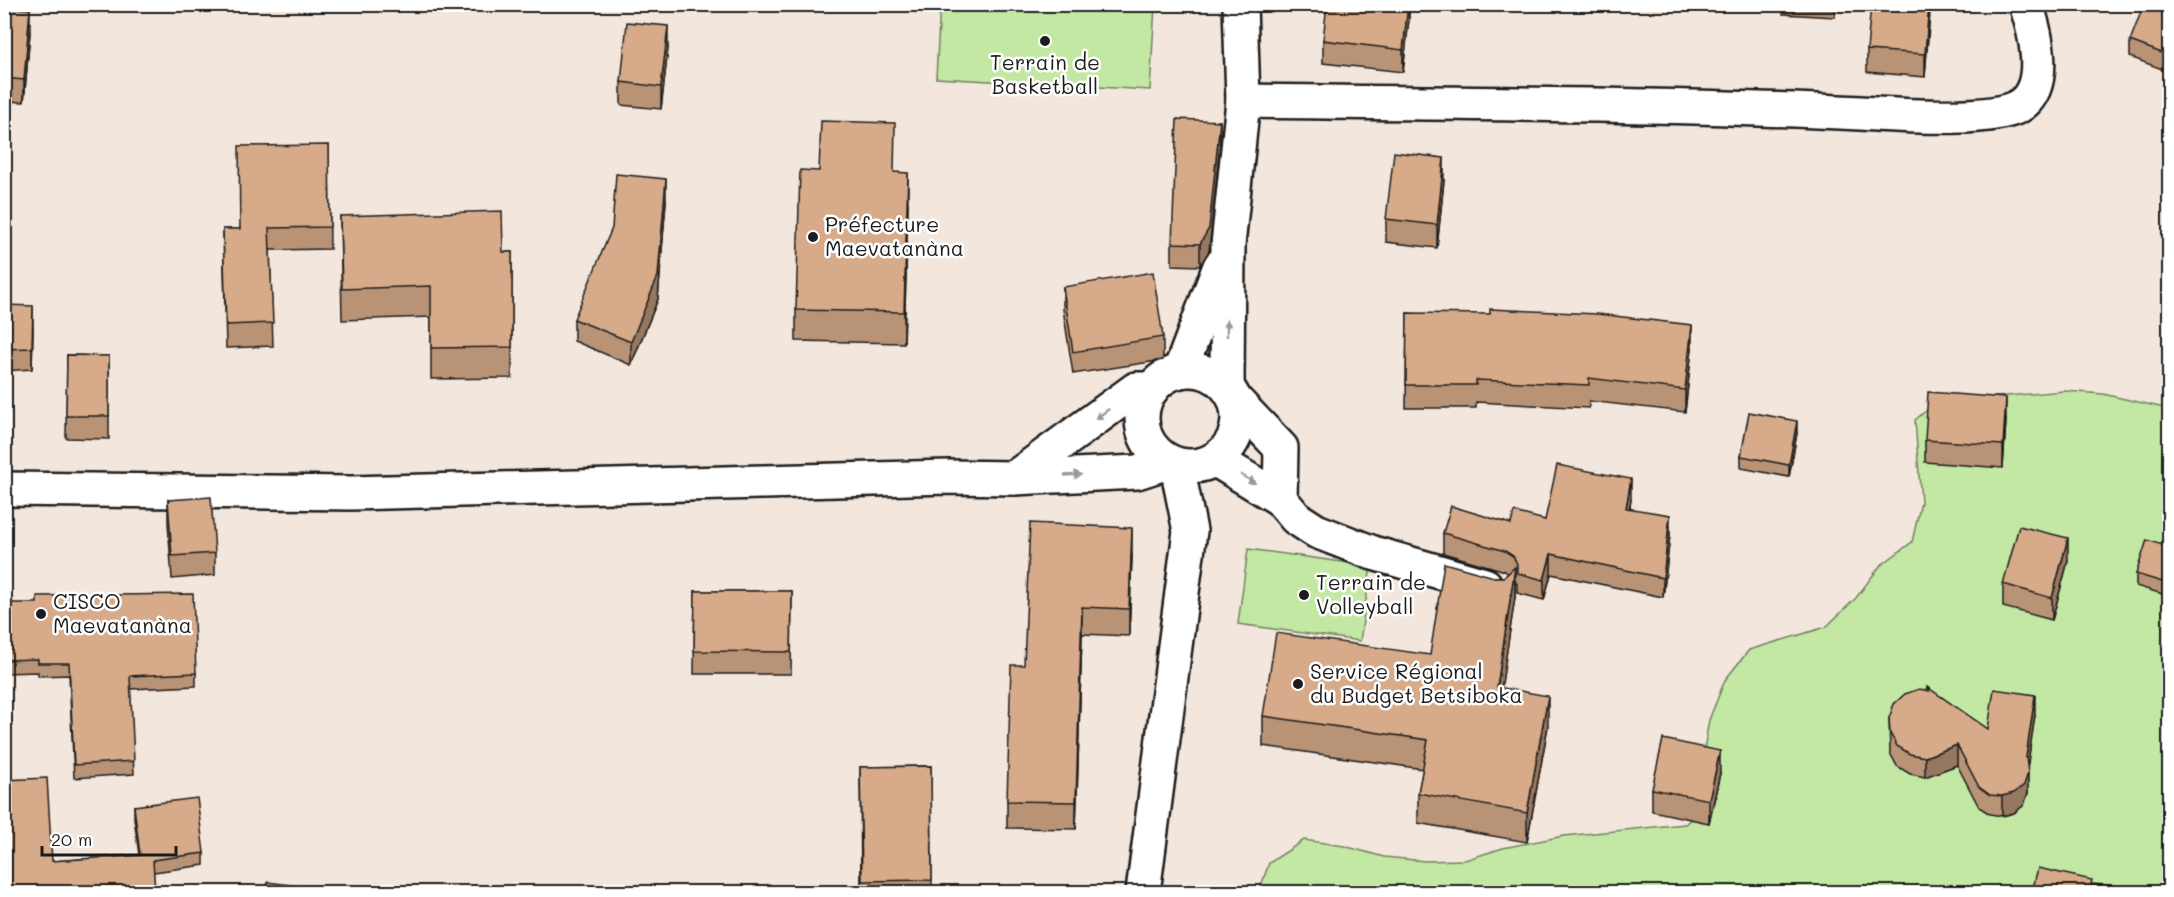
<svg xmlns="http://www.w3.org/2000/svg" width="2174" height="897" font-family="Mali,sans-serif">
  <rect width="100%" height="100%" fill="#f3e6dc"/>
  <filter id="ink" filterUnits="userSpaceOnUse"><feTurbulence type="fractalNoise" baseFrequency=".0167" numOctaves="2"/><feDisplacementMap in="SourceGraphic" scale="12" xChannelSelector="R" yChannelSelector="G"/><feConvolveMatrix kernelMatrix="1 2 1 2 8 2 1 2 1" color-interpolation-filters="sRGB"/></filter>
  <g filter="url(#ink)">
    <g fill="#c2e8a3" stroke="#6f8260" stroke-width="1.5">
      <polygon points="940,5 1155,5 1150,90 936,78"/>
      <polygon points="2064,391 2103,394 2169,409 2169,892 1259,892 1269,863 1304,840 1344,846 1384,857 1425,861 1465,860 1503,848 1564,836 1685,824 1716,797 1702,761 1709,720 1725,680 1749,650 1826,627 1856,598 1880,566 1912,542 1921,502 1915,420 1946,394 1984,398"/>
      <polygon points="1248,549 1371,566 1360,641 1238,624"/>
    </g>
    <g fill="none" stroke-linecap="round" stroke-linejoin="round">
      <defs>
        <g id="street">
          <path d="M1243 101C1449 104 1655 103 1861 113 1894 115 1998 123 2022 104 2049 83 2035 31 2026 4"/>
          <circle cx="1190" cy="418" r="48"/>
          <polyline points="1180,371 1220,266"/>
          <polyline points="1227,386 1228,245 1243,101 1240,4"/>
          <polyline points="1236,401 1281,448 1280,499"/>
          <polyline points="1216,460 1280,499 1296,518 1316,531 1373,553 1485,585"/>
          <polyline points="1014,478 1136,389 1152,389"/>
          <polyline points="4,489 351,493 948,477 1014,478 1137,472 1168,462"/>
          <polyline points="1143,892 1190,531 1177,466"/>
        </g>
      </defs>
      <use href="#street" stroke="#1c1c1c" stroke-width="38"/>
      <use href="#street" stroke="#fff" stroke-width="33"/>
    </g>
    <g fill="#b99376" stroke="#1c1c1c" stroke-width="1.5">
      <polygon points="1409,4 1409,19 1403,72 1323,63 1323,40"/>
      <polygon points="1783,4 1836,4 1835,17 1783,14"/>
      <polygon points="1930,4 1925,77 1867,72 1867,50"/>
      <polygon points="2169,4 2167,71 2130,57 2130,41"/>
      <polygon points="4,7 30,32 24,102 4,101"/>
      <polygon points="668,48 661,109 621,105 621,82"/>
      <polygon points="1220,144 1209,251 1200,266 1172,265 1172,243"/>
      <polygon points="329,145 330,249 270,250 273,346 226,348 223,229 239,229"/>
      <polygon points="1444,180 1437,248 1386,242 1386,219"/>
      <polygon points="666,201 658,299 631,365 574,341 574,319"/>
      <polygon points="908,204 904,343 796,341 796,310"/>
      <polygon points="340,216 503,252 512,252 512,378 431,379 431,317 342,320"/>
      <polygon points="1063,287 1163,337 1163,360 1073,374 1063,309"/>
      <polygon points="4,305 33,328 32,369 4,371"/>
      <polygon points="1407,313 1692,348 1685,412 1589,401 1589,408 1476,402 1476,408 1406,408"/>
      <polygon points="67,355 109,356 109,439 66,438"/>
      <polygon points="2006,420 2003,468 1925,462 1925,440"/>
      <polygon points="1797,433 1789,477 1741,468 1741,456"/>
      <polygon points="1631,499 1630,508 1670,535 1663,597 1551,574 1544,600 1517,593 1517,584 1515,581 1515,597 1501,688 1548,726 1527,842 1418,823 1418,793 1423,769 1263,746 1263,716 1430,655 1494,577 1504,577 1508,574 1505,571 1443,553 1443,533 1511,524 1545,520"/>
      <polygon points="168,500 215,553 215,575 172,579 168,523"/>
      <polygon points="2169,547 2169,596 2136,586 2136,574"/>
      <polygon points="1132,555 1129,636 1082,634 1076,829 1007,828 1007,801 1024,665"/>
      <polygon points="2068,561 2052,620 2003,607 2003,584"/>
      <polygon points="695,591 792,591 791,674 694,674"/>
      <polygon points="4,603 196,673 196,686 130,689 134,774 74,778 69,675 38,676 38,672 4,673"/>
      <polygon points="1927,687 1988,729 2035,715 2027,767 2028,793 2024,805 2014,813 2002,816 1990,814 1979,807 1957,765 1925,777 1910,774 1897,766 1890,753 1889,718 1927,690"/>
      <polygon points="931,766 932,892 861,892 860,767"/>
      <polygon points="1720,773 1709,823 1652,811 1652,789"/>
      <polygon points="134,806 204,853 204,865 154,872 52,861 139,855 134,818"/>
    </g>
    <g fill="#967860" stroke="#1c1c1c" stroke-width="1.5">
      <polygon points="1408,4 1409,4 1409,19 1403,72 1403,50"/>
      <polygon points="1929,4 1930,4 1930,13 1925,77 1925,54"/>
      <polygon points="30,9 30,32 24,102 24,80"/>
      <polygon points="668,26 668,48 661,109 661,87"/>
      <polygon points="2169,48 2169,64 2167,71 2167,55"/>
      <polygon points="1220,121 1220,144 1209,251 1200,266 1200,244"/>
      <polygon points="1444,158 1444,180 1437,248 1437,225"/>
      <polygon points="908,173 908,204 904,343 904,312"/>
      <polygon points="666,179 666,201 658,299 631,365 631,342"/>
      <polygon points="33,306 33,328 32,369 32,348"/>
      <polygon points="1692,325 1692,348 1685,412 1685,390"/>
      <polygon points="2006,398 2006,420 2003,468 2003,445"/>
      <polygon points="1797,421 1797,433 1789,477 1789,465"/>
      <polygon points="1631,479 1631,499 1626,528 1626,508"/>
      <polygon points="1670,515 1670,535 1663,597 1663,578"/>
      <polygon points="1132,528 1132,555 1129,636 1129,609"/>
      <polygon points="2068,538 2068,561 2052,620 2052,598"/>
      <polygon points="1551,554 1551,574 1544,600 1544,580"/>
      <polygon points="1515,567 1515,597 1497,717 1497,687"/>
      <polygon points="1082,607 1082,634 1076,829 1076,802"/>
      <polygon points="2035,695 2035,715 2026,777 2026,757"/>
      <polygon points="1548,696 1548,726 1527,842 1527,813"/>
      <polygon points="1957,745 1957,765 1925,777 1925,757"/>
      <polygon points="1720,751 1720,773 1709,823 1709,800"/>
      <polygon points="2028,773 2028,793 2024,805 2014,813 2002,816 2002,796"/>
    </g>
    <g fill="#d7ab89" stroke="#1c1c1c" stroke-width="1.5">
      <polygon points="1327,4 1408,4 1403,50 1323,40"/>
      <polygon points="1871,4 1929,4 1925,54 1867,50"/>
      <polygon points="2144,4 2169,4 2169,48 2167,55 2130,41"/>
      <polygon points="4,7 30,9 24,80 4,78"/>
      <polygon points="627,22 668,26 661,87 621,82"/>
      <polygon points="1177,119 1220,121 1209,228 1200,244 1172,243"/>
      <polygon points="821,121 895,123 894,172 908,173 904,312 796,310 800,170 819,171"/>
      <polygon points="329,145 330,227 269,228 273,323 226,325 223,229 240,229 239,146"/>
      <polygon points="1394,152 1444,158 1437,225 1386,219"/>
      <polygon points="616,174 666,179 658,276 631,342 574,319 612,228"/>
      <polygon points="502,211 503,252 512,252 512,347 431,348 431,286 342,289 340,216"/>
      <polygon points="1153,272 1163,337 1073,352 1063,287"/>
      <polygon points="4,305 33,306 32,348 4,349"/>
      <polygon points="1490,309 1597,314 1692,325 1685,390 1589,378 1589,385 1476,380 1476,385 1406,385 1407,313 1490,314"/>
      <polygon points="67,355 109,356 109,416 66,416"/>
      <polygon points="1928,392 2006,398 2003,445 1925,440"/>
      <polygon points="1749,412 1797,421 1789,465 1741,456"/>
      <polygon points="1557,465 1631,479 1626,508 1670,515 1663,578 1551,554 1544,580 1517,573 1517,564 1513,556 1505,551 1443,533 1451,506 1511,524 1514,512 1545,520"/>
      <polygon points="211,497 215,553 172,556 168,500"/>
      <polygon points="1030,523 1132,528 1129,609 1082,607 1076,802 1007,801 1011,665 1024,665"/>
      <polygon points="2019,526 2068,538 2052,598 2003,584"/>
      <polygon points="2147,540 2169,547 2169,584 2136,574"/>
      <polygon points="1444,563 1494,577 1504,577 1515,567 1497,687 1548,696 1527,813 1418,793 1428,740 1263,716 1276,633 1430,655"/>
      <polygon points="695,591 792,591 791,652 694,651"/>
      <polygon points="193,594 196,673 130,676 134,761 74,765 69,663 38,663 38,659 4,660 4,603 37,603 37,596"/>
      <polygon points="1927,687 1988,729 1994,689 2035,695 2026,757 2028,773 2024,785 2014,793 2002,796 1990,795 1979,787 1957,745 1925,757 1910,754 1897,746 1890,733 1889,718 1894,704 1905,694 1919,689 1929,691"/>
      <polygon points="1663,739 1720,751 1709,800 1652,789"/>
      <polygon points="931,766 932,880 862,881 860,767"/>
      <polygon points="47,778 52,861 140,855 134,806 197,798 204,853 153,860 155,892 4,892 4,780"/>
      <polygon points="2038,868 2092,880 2091,884 2141,889 2140,892 2032,892"/>
      <polygon points="268,882 342,892 266,892"/>
    </g>
    <defs><path id="oneway-solid" d="M-6-.8H1V-3.2L6.5 0L1 3.2V.8H-6Z" transform="scale(1.5)"/></defs>
    <g fill="#999">
      <use href="#oneway-solid" transform="translate(1227 328) rotate(-90)"/>
      <use href="#oneway-solid" transform="translate(1102 414) rotate(144)"/>
      <use href="#oneway-solid" transform="translate(1073 475) rotate(-3)"/>
      <use href="#oneway-solid" transform="translate(1248 479) rotate(31)"/>
    </g>
  </g>
  <g fill="#1c1c1c" stroke="#fff" stroke-width="2">
    <circle cx="1045" cy="41" r="6"/>
    <circle cx="813" cy="237" r="6"/>
    <circle cx="1304" cy="595" r="6"/>
    <circle cx="41" cy="614" r="6"/>
    <circle cx="1298" cy="684" r="6"/>
  </g>
  <g text-anchor="middle" stroke-width="5" stroke-linejoin="round" paint-order="stroke">
    <g font-size="21" fill="#1c1c1c" stroke="#fff" text-anchor="start">
      <text x="1045" y="70" text-anchor="middle">Terrain de<tspan x="1045" dy="24">Basketball</tspan></text>
      <text x="825" y="232">Préfecture<tspan x="825" dy="24">Maevatanàna</tspan></text>
      <text x="1316" y="590">Terrain de<tspan x="1316" dy="24">Volleyball</tspan></text>
      <text x="53" y="609">CISCO<tspan x="53" dy="24">Maevatanàna</tspan></text>
      <text x="1310" y="679">Service Régional<tspan x="1310" dy="24">du Budget Betsiboka</tspan></text>
    </g>
  </g>
  <rect width="2174" height="897" fill="none" stroke="#fff" stroke-width="24"/>
  <rect x="12" y="12" width="2150" height="873" fill="none" stroke="#1c1c1c" stroke-width="2" filter="url(#ink)"/>
  <path d="M42 846v9h134v-9" fill="none" stroke="#1c1c1c" stroke-width="3"/>
  <text x="51" y="846" font-size="18" fill="#1c1c1c" stroke="#ffffff" stroke-width="4.5" paint-order="stroke">20 m</text>
</svg>
